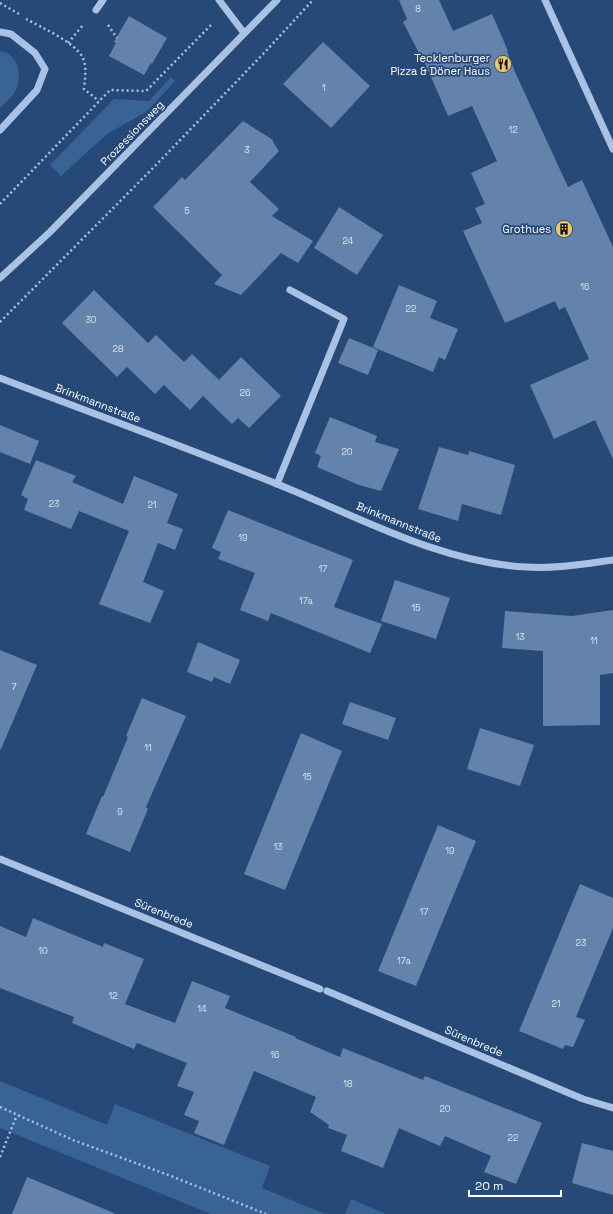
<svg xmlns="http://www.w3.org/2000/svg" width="613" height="1214" font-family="'Space Grotesk',sans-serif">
  <rect width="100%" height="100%" fill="#264978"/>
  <g fill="#3a6395">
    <path d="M0 51C19 54 23 77 15 92 12 97 5 103 0 108Z"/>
    <polygon points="171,77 175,81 146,112 107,134 61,176 50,165 114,99 149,101"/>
    <polygon points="0,1081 107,1125 115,1104 270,1166 262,1188 325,1214 211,1214 0,1128"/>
    <polygon points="351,1199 386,1214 345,1214"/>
  </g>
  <g fill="#6383ac">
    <polygon points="399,0 439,0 453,31 492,14 508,51 507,51 515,72 568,187 582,180 613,247 613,459 595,420 554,439 530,385 589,359 565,307 559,310 555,301 505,323 463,231 482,223 475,208 485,204 471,173 497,161 472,106 448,116 421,54 420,55 403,22 407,19"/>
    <polygon points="129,16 167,38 152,64 151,63 144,75 109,56 116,43 114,42"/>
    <polygon points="323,42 370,86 331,128 283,84"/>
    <polygon points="243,121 273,140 273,142 279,151 250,182 279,209 272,216 313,241 298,263 281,253 241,295 214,284 222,275 153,207 182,177 185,180"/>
    <polygon points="339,207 383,235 357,275 314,248"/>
    <polygon points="399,285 437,301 430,318 458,329 445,360 439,357 433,372 373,347"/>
    <polygon points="94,290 148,343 156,335 184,362 192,354 219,380 241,357 281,396 249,428 238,418 232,424 203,396 190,410 164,385 155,394 127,367 117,377 62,323"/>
    <polygon points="349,338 378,350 368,375 338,363"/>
    <polygon points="330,417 377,436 375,442 399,449 381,491 359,485 317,467 321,456 315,453"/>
    <polygon points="0,425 39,441 30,464 0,452"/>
    <polygon points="439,447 468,455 469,451 515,465 501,515 462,504 458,521 418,509"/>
    <polygon points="36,460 76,476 72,482 123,504 134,476 178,494 167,523 183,529 175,550 158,543 143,582 164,591 150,623 99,604 129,531 79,511 71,529 24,510 28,499 21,495"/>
    <polygon points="228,510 353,560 334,607 382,624 370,653 271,613 268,621 240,610 255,573 218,559 221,552 212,548"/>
    <polygon points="395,580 450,598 436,639 381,621"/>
    <polygon points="613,610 613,673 600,675 600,725 543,726 543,651 502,648 505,611 572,616"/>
    <polygon points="198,642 240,660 230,684 214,677 212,682 187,672"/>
    <polygon points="0,650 37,665 1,749 0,749"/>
    <polygon points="142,698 186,716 146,807 148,809 130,852 86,834 102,796 103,797 128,737 126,736"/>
    <polygon points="350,702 396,718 388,740 342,724"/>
    <polygon points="480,728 534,745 520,786 467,769"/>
    <polygon points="301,733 342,751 285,890 244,874"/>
    <polygon points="438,825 476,841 416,986 378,971"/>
    <polygon points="580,884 613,898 613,928 576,1017 585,1020 573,1047 565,1045 563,1049 519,1031"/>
    <polygon points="33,918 103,947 104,943 144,959 125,1004 175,1023 192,981 230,996 225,1008 296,1037 295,1038 340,1057 343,1048 423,1080 425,1076 542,1123 516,1184 484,1172 491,1156 445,1136 440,1146 399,1128 383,1168 341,1151 347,1135 328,1128 329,1125 310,1112 316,1097 254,1071 224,1145 194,1133 199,1121 184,1115 194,1092 177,1086 187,1063 137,1043 134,1049 72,1023 74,1017 0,988 0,926 26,937"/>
    <polygon points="582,1143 613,1151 613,1195 572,1183"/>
    <polygon points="27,1177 114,1213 114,1214 12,1214"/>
  </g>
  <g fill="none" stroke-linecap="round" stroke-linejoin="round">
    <g stroke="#a9c2e3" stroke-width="2.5" stroke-dasharray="2 3" stroke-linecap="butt">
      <polyline points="0,3 19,14"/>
      <path d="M26 19C41 27 76 43 83 58 87 68 85 78 84 89L99 101"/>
      <polyline points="108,25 117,38"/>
      <polyline points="68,43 83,25"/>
      <polyline points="0,204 110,90 146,91 213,23"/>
      <polyline points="0,322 156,165 265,52 313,0"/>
      <polyline points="0,1107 73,1140 171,1176 266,1214"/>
      <polyline points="0,1157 17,1115"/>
    </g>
    <g stroke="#a9c2e3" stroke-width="7">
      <polyline points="219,0 244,33"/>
      <polyline points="545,0 613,149"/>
      <polyline points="96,10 103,0"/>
      <polyline points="0,32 11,34 35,53 45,69 37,90 0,130"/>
      <polyline points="0,278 50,232 277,0"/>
      <path d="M0 378C92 413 185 447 277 484 355 515 440 563 526 567 555 569 584 564 613 560"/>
      <polyline points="277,484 344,319 290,290"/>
      <polyline points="0,859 320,989"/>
      <polyline points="327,991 583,1099 613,1108"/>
    </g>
  </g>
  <defs>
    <symbol id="restaurant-disc" viewBox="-11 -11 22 22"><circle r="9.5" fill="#ebc86e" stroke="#264978"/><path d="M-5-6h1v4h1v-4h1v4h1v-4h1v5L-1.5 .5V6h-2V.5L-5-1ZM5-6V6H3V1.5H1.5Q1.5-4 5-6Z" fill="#111"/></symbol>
    <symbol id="building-disc" viewBox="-11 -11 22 22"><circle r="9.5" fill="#ebc86e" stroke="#264978"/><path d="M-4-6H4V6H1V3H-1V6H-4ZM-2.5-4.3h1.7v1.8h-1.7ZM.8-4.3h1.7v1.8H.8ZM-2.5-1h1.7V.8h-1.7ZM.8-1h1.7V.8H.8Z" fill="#111"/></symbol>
  </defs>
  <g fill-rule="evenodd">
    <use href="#restaurant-disc" x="493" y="54" width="20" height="20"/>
    <use href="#building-disc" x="554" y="219" width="20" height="20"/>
  </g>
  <g text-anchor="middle" stroke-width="3.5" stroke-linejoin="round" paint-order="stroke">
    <g font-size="9" fill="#d8e0ea">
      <text x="418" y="12">8</text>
      <text x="324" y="91">1</text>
      <text x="513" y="133">12</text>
      <text x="247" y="153">3</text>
      <text x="187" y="214">5</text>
      <text x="348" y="244">24</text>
      <text x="585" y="290">16</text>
      <text x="411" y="312">22</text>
      <text x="91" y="323">30</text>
      <text x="118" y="352">28</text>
      <text x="245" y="396">26</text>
      <text x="347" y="455">20</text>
      <text x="54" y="507">23</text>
      <text x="152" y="508">21</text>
      <text x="243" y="541">19</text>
      <text x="323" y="572">17</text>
      <text x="306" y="604">17a</text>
      <text x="416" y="611">15</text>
      <text x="520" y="640">13</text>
      <text x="594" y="644">11</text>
      <text x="14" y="690">7</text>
      <text x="148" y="751">11</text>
      <text x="307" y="780">15</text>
      <text x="120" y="815">9</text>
      <text x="278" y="850">13</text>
      <text x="450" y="854">19</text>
      <text x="424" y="915">17</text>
      <text x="581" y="946">23</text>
      <text x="43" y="954">10</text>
      <text x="404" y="964">17a</text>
      <text x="113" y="999">12</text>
      <text x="556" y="1007">21</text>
      <text x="202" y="1012">14</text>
      <text x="275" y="1058">16</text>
      <text x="348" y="1087">18</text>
      <text x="445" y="1112">20</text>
      <text x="513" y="1141">22</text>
    </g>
    <g font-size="11" fill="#fff" stroke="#264978" text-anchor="end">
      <text x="490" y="62">Tecklenburger<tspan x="490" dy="13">Pizza &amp; Döner Haus</tspan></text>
      <text x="551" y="233">Grothues</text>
    </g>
    <g font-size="11" fill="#fff" stroke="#264978">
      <text transform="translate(132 133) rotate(-46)" y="4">Prozessionsweg</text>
      <text transform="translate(98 403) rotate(21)" y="4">Brinkmannstraße</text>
      <text transform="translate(399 522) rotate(22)" y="4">Brinkmannstraße</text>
      <text transform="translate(164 913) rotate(22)" y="4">Sürenbrede</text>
      <text transform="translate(474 1041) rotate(23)" y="4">Sürenbrede</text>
    </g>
  </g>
  <path d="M469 1190v6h92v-6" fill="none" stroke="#ffffff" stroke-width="2"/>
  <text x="475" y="1190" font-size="12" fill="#ffffff" stroke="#264978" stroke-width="3" paint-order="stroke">20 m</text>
</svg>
